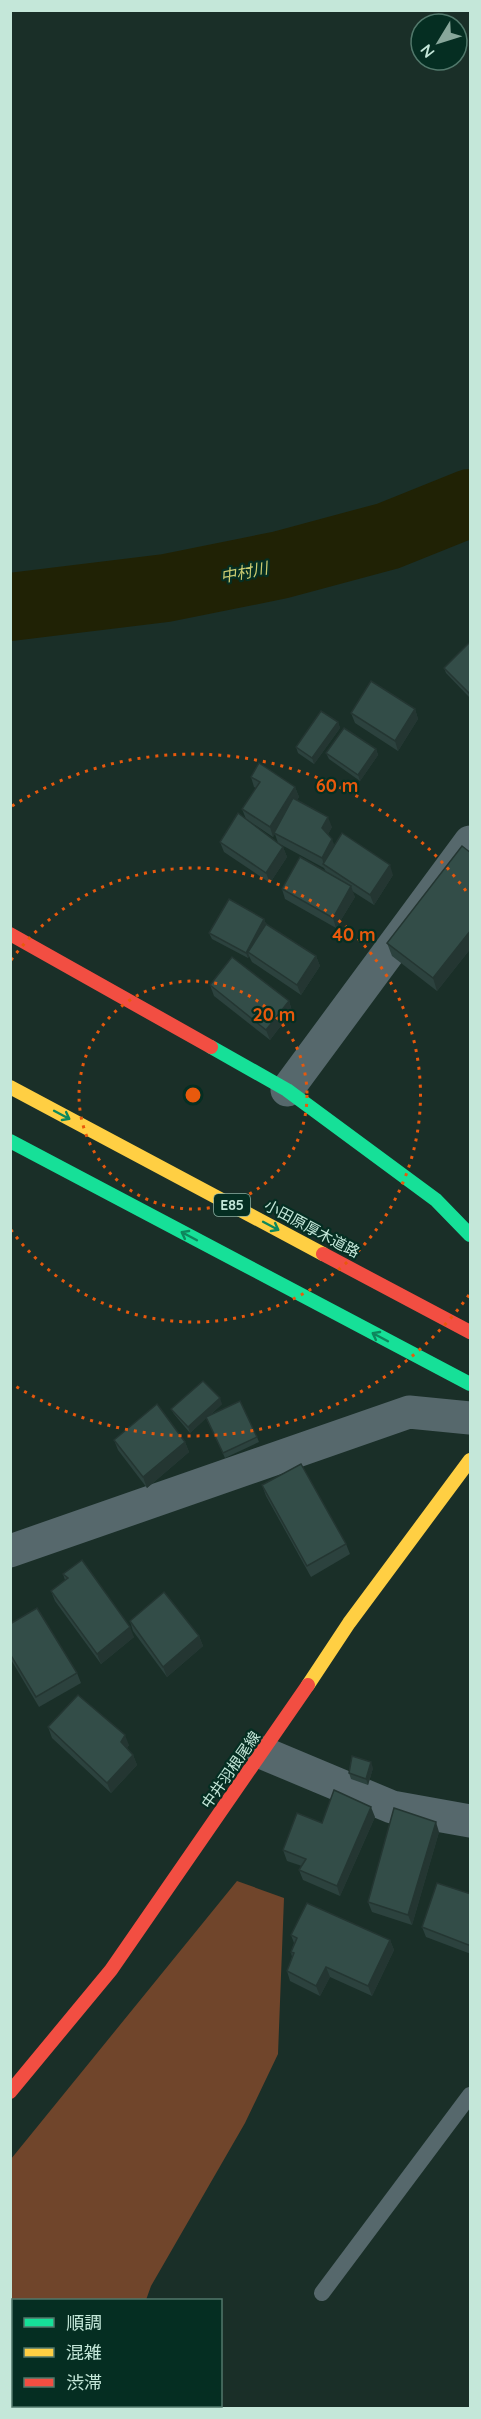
<svg xmlns="http://www.w3.org/2000/svg" width="481" height="2419" font-family="Quicksand,'Noto Sans JP',sans-serif">
  <rect width="100%" height="100%" fill="#1a2f28"/>
  <polygon fill="#70452b" points="237,1881 284,1898 278,2054 245,2123 151,2286 146,2300 14,2300 14,2406 114,2406 113,2408 11,2408 11,2159"/>
  <g fill="none" stroke-linecap="round" stroke-linejoin="round">
    <polyline stroke="#202205" stroke-width="68" points="10,607 166,588 280,565 388,536 470,503"/>
    <polyline stroke="#56686c" stroke-width="16" points="322,2293 470,2095"/>
    <g stroke="#56686c" stroke-width="33">
      <polyline points="287,1090 470,842"/>
      <polyline points="10,1551 409,1412 470,1418"/>
      <polyline points="263,1753 392,1807 470,1821"/>
    </g>
    <g stroke="#16e098" stroke-width="14">
      <polyline points="211,1047 287,1090 436,1200 470,1235"/>
      <polyline points="10,1141 470,1384"/>
    </g>
    <g stroke="#ffcf43" stroke-width="14">
      <polyline points="10,1087 323,1254"/>
      <polyline points="308,1685 349,1623 470,1460"/>
    </g>
    <g stroke="#f24e42" stroke-width="14">
      <polyline points="10,934 211,1047"/>
      <polyline points="323,1254 470,1332"/>
      <polyline points="10,2092 111,1970 308,1685"/>
    </g>
  </g>
  <g fill="#2c423e">
    <polygon points="471,641 471,699 446,673 444,668"/>
    <polygon points="415,709 418,719 398,751 355,723 351,713"/>
    <polygon points="338,722 340,728 314,764 298,753 296,747"/>
    <polygon points="376,749 378,755 360,781 329,759 326,753"/>
    <polygon points="251,777 295,787 299,797 297,800 332,827 328,834 334,846 393,875 374,905 352,891 355,897 336,928 285,899 282,889 326,872 324,868 278,843 275,834 273,837 246,819 242,809 256,788 254,787"/>
    <polygon points="220,842 283,847 287,857 270,883 224,852"/>
    <polygon points="471,853 471,948 437,991 392,956 387,943"/>
    <polygon points="264,919 266,924 316,956 320,966 301,995 252,962 249,956 248,958 212,939 209,933"/>
    <polygon points="210,985 289,1001 292,1011 270,1040 214,996"/>
    <polygon points="222,1404 209,1416 257,1437 259,1442 225,1458 206,1418 190,1433 174,1414 171,1409"/>
    <polygon points="114,1440 185,1442 189,1452 147,1488 118,1450"/>
    <polygon points="262,1485 346,1544 350,1554 311,1577 266,1496"/>
    <polygon points="63,1574 134,1637 101,1664 55,1601 51,1591 65,1580"/>
    <polygon points="130,1621 199,1636 203,1646 167,1677 133,1631"/>
    <polygon points="10,1624 77,1673 81,1683 39,1707 10,1658"/>
    <polygon points="48,1727 129,1745 127,1748 133,1755 137,1765 111,1793 52,1738"/>
    <polygon points="373,1768 368,1785 351,1779 349,1773"/>
    <polygon points="375,1817 340,1896 303,1880 299,1870 302,1866 287,1861 283,1850 322,1823"/>
    <polygon points="439,1832 412,1925 372,1912 368,1902"/>
    <polygon points="471,1894 471,1954 426,1937 422,1927"/>
    <polygon points="291,1935 390,1940 394,1950 372,1996 330,1977 320,1996 290,1981 287,1971 292,1957 291,1952 294,1943"/>
  </g>
  <g fill="#243632">
    <polygon points="415,709 418,719 398,751 395,741"/>
    <polygon points="338,722 340,728 314,764 312,758"/>
    <polygon points="376,749 378,755 360,781 358,775"/>
    <polygon points="295,787 299,797 273,837 270,827"/>
    <polygon points="328,817 332,827 326,838 322,828"/>
    <polygon points="332,839 336,849 324,865 322,858"/>
    <polygon points="283,847 287,857 270,883 266,873"/>
    <polygon points="390,865 393,875 374,905 370,895"/>
    <polygon points="351,886 355,897 336,928 333,918"/>
    <polygon points="264,919 266,924 248,952 249,956 248,958 246,953"/>
    <polygon points="471,930 471,948 437,991 433,978"/>
    <polygon points="316,956 320,966 301,995 297,985"/>
    <polygon points="289,1001 292,1011 270,1040 266,1030"/>
    <polygon points="220,1398 222,1404 190,1433 188,1427"/>
    <polygon points="185,1442 189,1452 147,1488 143,1477"/>
    <polygon points="130,1627 134,1637 101,1664 97,1654"/>
    <polygon points="199,1636 203,1646 167,1677 163,1667"/>
    <polygon points="125,1735 129,1745 124,1752 121,1742"/>
    <polygon points="133,1755 137,1765 111,1793 107,1783"/>
    <polygon points="371,1762 373,1768 368,1785 366,1779"/>
    <polygon points="371,1807 375,1817 340,1896 337,1886"/>
    <polygon points="436,1822 439,1832 412,1925 408,1915"/>
    <polygon points="390,1940 394,1950 372,1996 368,1986"/>
    <polygon points="326,1967 330,1977 320,1996 316,1986"/>
  </g>
  <g fill="#334d48" stroke="#243632" stroke-width="1.5">
    <polygon points="471,641 471,695 444,668"/>
    <polygon points="371,681 415,709 395,741 351,713"/>
    <polygon points="321,711 338,722 312,758 296,747"/>
    <polygon points="344,728 376,749 358,775 326,753"/>
    <polygon points="259,763 295,787 270,827 242,809 260,782 251,777"/>
    <polygon points="293,798 328,817 322,828 332,839 322,858 274,833"/>
    <polygon points="238,813 283,847 266,873 220,842"/>
    <polygon points="342,833 390,865 370,895 323,864"/>
    <polygon points="462,846 471,853 471,930 433,978 387,943"/>
    <polygon points="300,857 351,886 333,918 282,889"/>
    <polygon points="229,899 264,919 246,953 209,933"/>
    <polygon points="266,924 316,956 297,985 248,952"/>
    <polygon points="232,957 289,1001 266,1030 210,985"/>
    <polygon points="203,1381 220,1398 188,1427 171,1409"/>
    <polygon points="240,1401 257,1437 223,1453 206,1417"/>
    <polygon points="157,1404 185,1442 143,1477 114,1440"/>
    <polygon points="301,1464 346,1544 307,1566 262,1485"/>
    <polygon points="82,1560 130,1627 97,1654 51,1591 68,1578 63,1574"/>
    <polygon points="164,1592 199,1636 163,1667 130,1621"/>
    <polygon points="37,1608 77,1673 36,1697 10,1654 10,1624"/>
    <polygon points="78,1695 125,1735 121,1742 133,1755 107,1783 48,1727"/>
    <polygon points="352,1756 371,1762 366,1779 349,1773"/>
    <polygon points="334,1790 371,1807 337,1886 299,1870 306,1859 283,1850 297,1813 322,1823"/>
    <polygon points="394,1808 436,1822 408,1915 368,1902"/>
    <polygon points="437,1883 471,1894 471,1946 422,1927"/>
    <polygon points="307,1903 390,1940 368,1986 326,1967 316,1986 287,1971 294,1953 291,1952 297,1938 291,1935"/>
  </g>
  <defs><path id="oneway-shaft" d="M-6 0H5M1.5-3L5.5 0L1.5 3" fill="none" stroke-width="1.6" stroke-linecap="round" stroke-linejoin="round" transform="scale(1.5)"/></defs>
  <g stroke="#0e875d">
    <use href="#oneway-shaft" transform="translate(62 1115) rotate(28)"/>
    <use href="#oneway-shaft" transform="translate(271 1226) rotate(28)"/>
    <use href="#oneway-shaft" transform="translate(189 1236) rotate(-152)"/>
    <use href="#oneway-shaft" transform="translate(380 1337) rotate(-152)"/>
  </g>
  <g fill="none" stroke="#e8590c" stroke-width="3" stroke-dasharray="3 6">
    <circle cx="193" cy="1095" r="114"/>
    <path d="M11 960A227 227 0 1 1 11 1230"/>
    <path d="M469 1295A341 341 0 0 1 12 1384M12 806A341 341 0 0 1 469 895"/>
  </g>
  <g text-anchor="middle" stroke-width="4.5" stroke-linejoin="round" paint-order="stroke">
    <rect fill="#052e22" stroke="#8bb0a2" stroke-width="1.5" x="214" y="1194" width="36" height="22" rx="4.5"/>
    <g font-size="14" font-weight="bold" fill="#c4e7d9">
      <text x="232" y="1210">E85</text>
    </g>
    <g font-size="15" fill="#c4e7d9" stroke="#052e22">
      <text transform="translate(312 1229) rotate(28)" y="5">小田原厚木道路</text>
      <text transform="translate(231 1770) rotate(-55)" y="5">中井羽根尾線</text>
    </g>
    <g font-size="16" font-style="italic" fill="#cacb71" stroke="#052e22">
      <text transform="translate(244 572) rotate(-11)" y="6">中村川</text>
    </g>
  </g>
  <circle cx="193" cy="1095" r="9" fill="#e8590c" stroke="#052e22" stroke-width="3"/>
  <g font-size="18" text-anchor="middle" font-weight="bold" fill="#e8590c" stroke="#052e22" stroke-width="4.5" stroke-linejoin="round" paint-order="stroke">
    <text x="337" y="792">60 m</text>
    <text x="354" y="941">40 m</text>
    <text x="274" y="1021">20 m</text>
  </g>
  <rect width="481" height="2419" fill="none" stroke="#c4e7d9" stroke-width="24"/>
  <rect x="12" y="2299" width="210" height="108" fill="#052e22" stroke="#51786b" stroke-width="1.5"/>
  <rect x="24" y="2318" width="30" height="9" fill="#16e098" stroke="#51786b" stroke-width="1.5"/>
  <text x="66" y="2329" font-size="18" fill="#c4e7d9">順調</text>
  <rect x="24" y="2348" width="30" height="9" fill="#ffcf43" stroke="#51786b" stroke-width="1.5"/>
  <text x="66" y="2359" font-size="18" fill="#c4e7d9">混雑</text>
  <rect x="24" y="2378" width="30" height="9" fill="#f24e42" stroke="#51786b" stroke-width="1.5"/>
  <text x="66" y="2389" font-size="18" fill="#c4e7d9">渋滞</text>
  <g transform="translate(439 42) rotate(232)"><circle r="28" fill="#052e22" stroke="#51786b" stroke-width="1.5"/>
  <path d="M0-4.5L10 22L0 15L-10 22Z" fill="#88a79b"/>
  <text y="-9" font-size="16" font-weight="bold" text-anchor="middle" fill="#c4e7d9">N</text>
  </g>
</svg>
